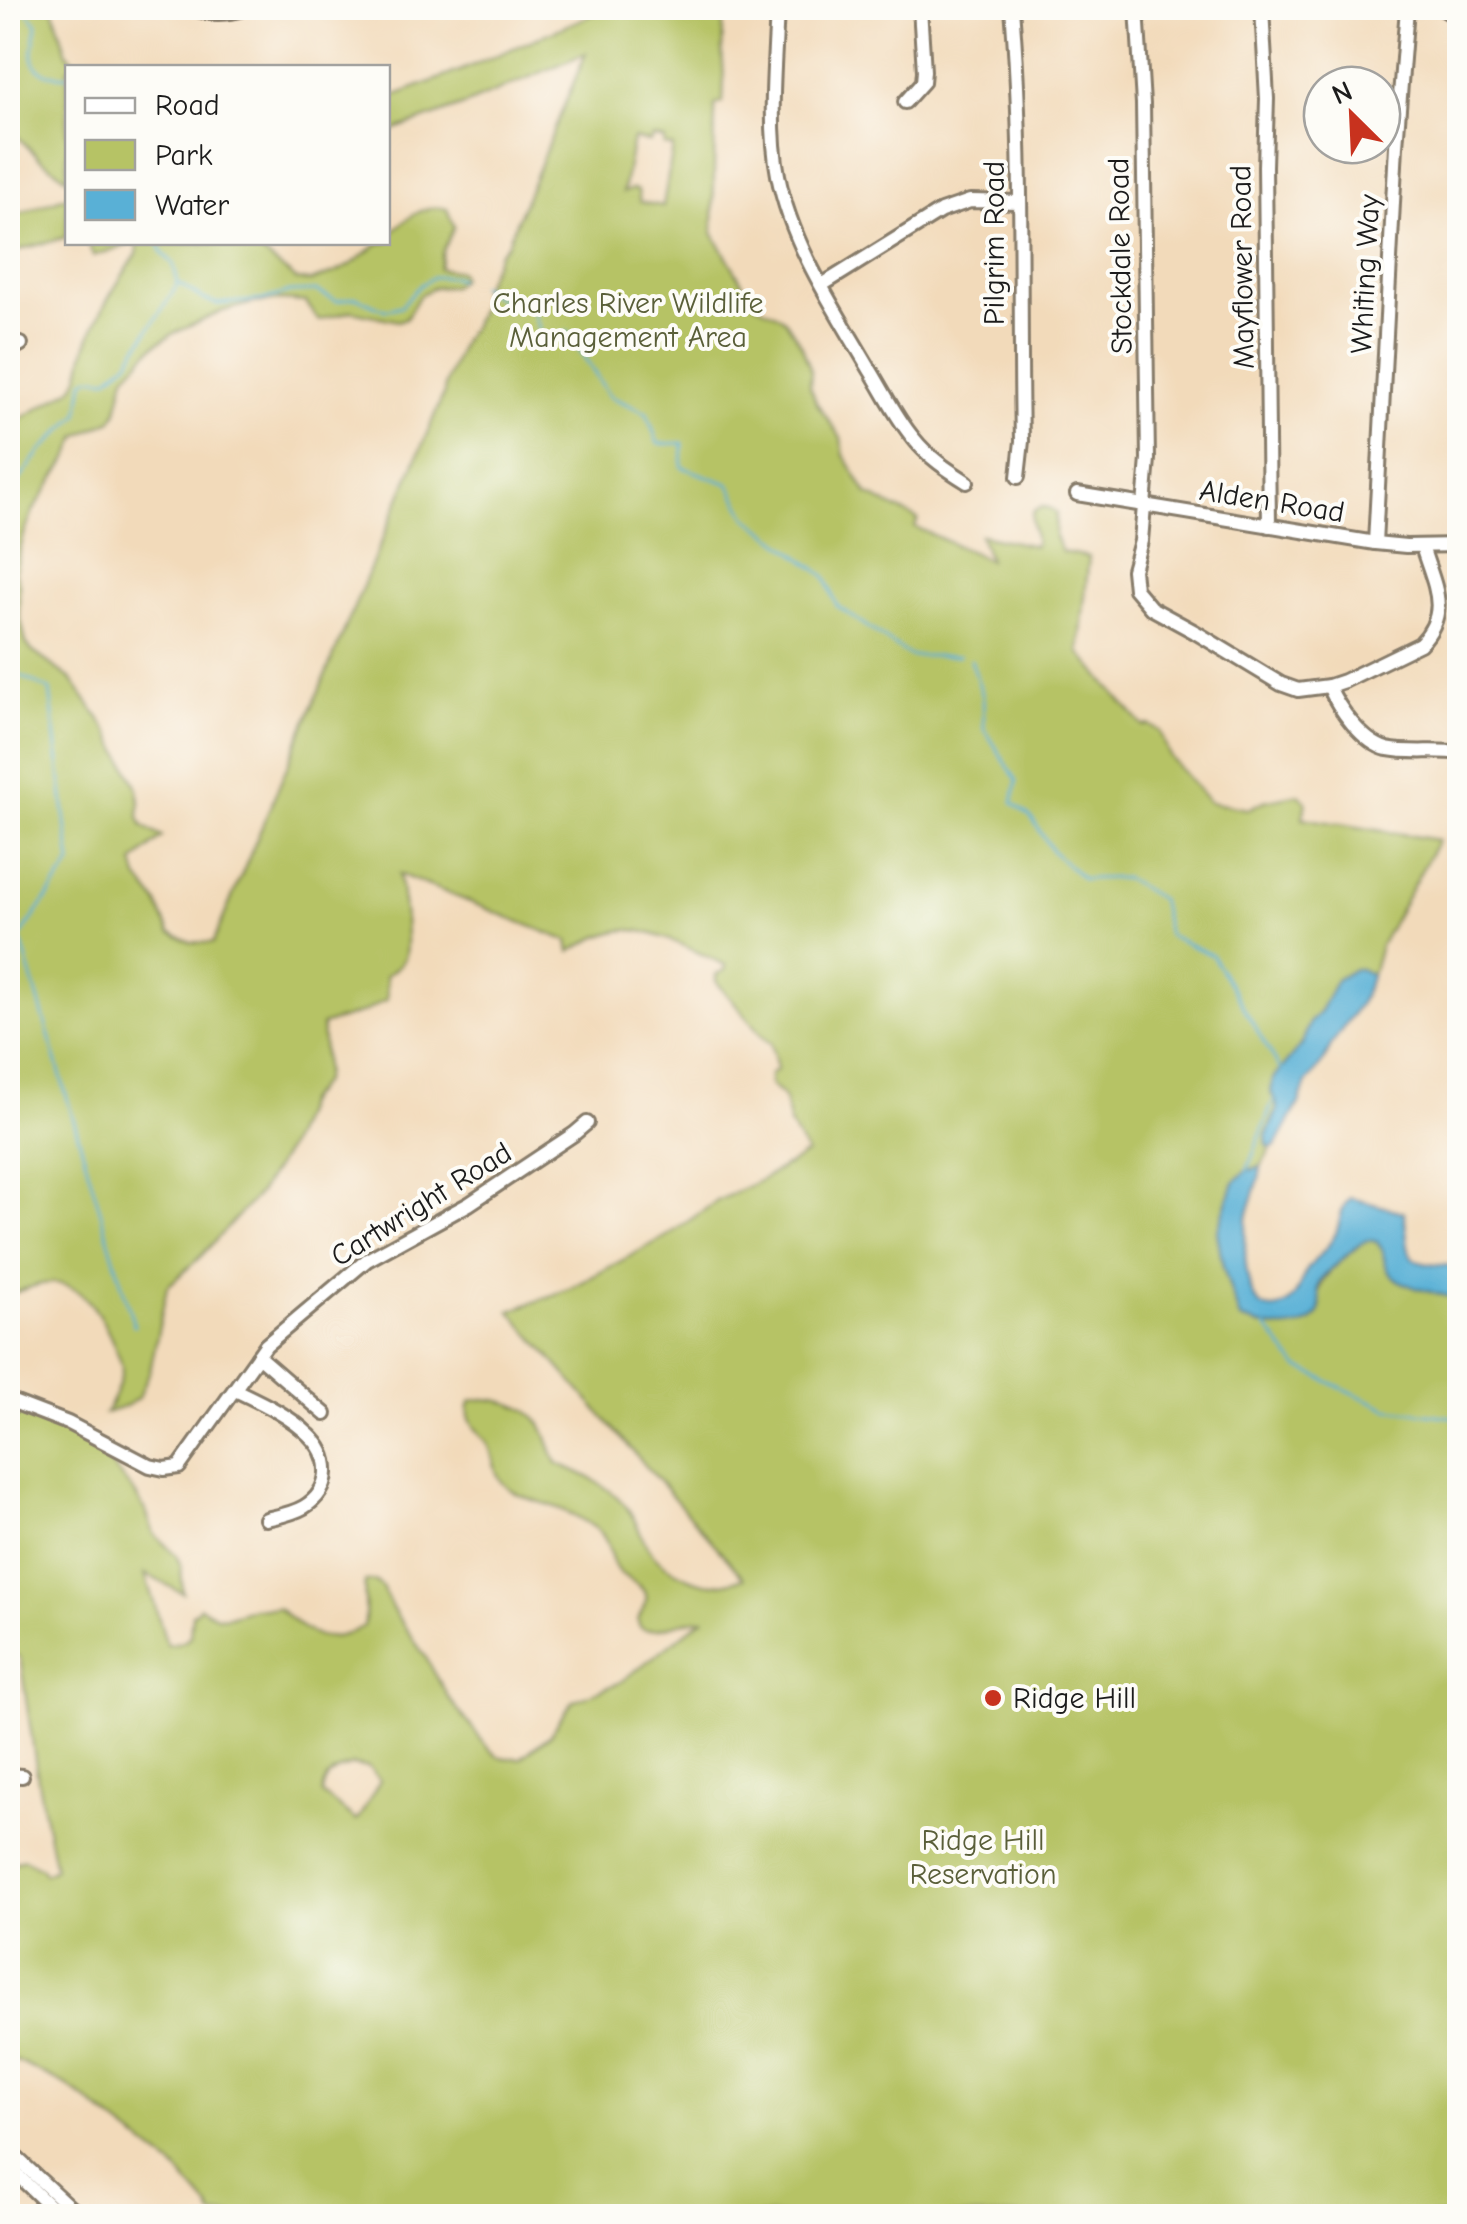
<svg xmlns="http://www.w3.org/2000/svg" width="1467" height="2224" font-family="'Comic Neue',sans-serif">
  <rect width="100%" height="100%" fill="#fdfcf7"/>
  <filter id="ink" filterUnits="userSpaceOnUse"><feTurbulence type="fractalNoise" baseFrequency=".01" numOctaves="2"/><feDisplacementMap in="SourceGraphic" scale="20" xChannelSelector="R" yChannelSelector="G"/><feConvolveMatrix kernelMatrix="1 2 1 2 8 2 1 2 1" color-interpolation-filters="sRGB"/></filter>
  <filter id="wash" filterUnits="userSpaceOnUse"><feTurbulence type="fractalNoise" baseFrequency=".0048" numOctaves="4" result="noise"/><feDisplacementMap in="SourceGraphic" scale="40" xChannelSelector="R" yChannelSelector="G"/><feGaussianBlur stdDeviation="2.25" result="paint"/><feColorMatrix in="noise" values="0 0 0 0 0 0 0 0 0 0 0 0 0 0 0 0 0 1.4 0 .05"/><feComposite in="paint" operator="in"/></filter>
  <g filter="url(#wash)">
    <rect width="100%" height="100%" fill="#f2daba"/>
    <g fill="#b6c365" stroke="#697040" stroke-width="2.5" fill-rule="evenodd">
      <polygon points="8,8 53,8 67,53 78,67 68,68 67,178 39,158 8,127"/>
      <path d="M605 9 724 8 722 51 724 79 723 102 715 105 713 233 754 303 778 315 786 321 802 346 811 371 810 386 816 402 841 438 844 455 867 494 918 519 915 527 989 560 980 535 1035 546C1037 535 1029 524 1033 512 1041 505 1049 506 1056 513L1055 537 1062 552 1089 557 1079 652 1143 726 1149 725 1160 731 1170 757 1209 802 1248 809 1264 801 1299 794 1306 801 1303 818 1438 840 1380 946 1372 975 1367 972 1267 1145 1271 1148 1261 1167 1249 1170 1237 1212 1248 1295 1270 1327 1319 1303C1313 1276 1351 1255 1368 1237H1380L1459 1297 1460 1769 1457 1776 1460 1779 1459 2216H213L210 2208 175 2168 68 2086 8 2057V1869L17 1861 24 1859 42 1868 45 1874 55 1869 39 1787 20 1657 8 1653V1435L18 1410 63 1426 100 1445 104 1456 136 1495 147 1514 154 1534 176 1555 181 1566 183 1593 145 1574 167 1645 184 1641 190 1636 192 1614 200 1607 217 1616 226 1617 253 1608H278C309 1634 324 1649 364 1626 368 1609 363 1598 365 1582L375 1581 382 1587 393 1610 425 1656 448 1697 487 1747 497 1756 506 1758H521L549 1736 573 1701 619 1683 703 1619C688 1618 653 1634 643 1629 629 1621 650 1606 646 1595 642 1584 625 1579 618 1571 608 1559 611 1541 598 1530 586 1521 572 1513 558 1508 540 1501 516 1498 503 1483 492 1471 495 1454 486 1441 476 1428 464 1420 470 1402 489 1393 531 1406 542 1426 548 1437 551 1451 557 1463 581 1473 607 1484 624 1504 635 1516 639 1532 647 1546 657 1565 692 1583 713 1584 724 1584 734 1580 744 1578L510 1311 569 1289 667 1236 717 1201 759 1181 807 1154 790 1124 783 1096 770 1085V1074L777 1069 771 1043 765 1039 716 981V975L725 970 726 965C702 955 654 929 629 930 608 930 587 942 570 952L568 941 399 874C402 893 410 942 404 958 401 966 393 971 386 975L387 999 364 1012 322 1025 325 1072 323 1081 306 1102 292 1138 283 1155 259 1193 201 1256 167 1287 150 1371 139 1397 125 1407 105 1413C113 1400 121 1384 122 1369 122 1362 118 1354 115 1347 104 1322 90 1291 61 1284 43 1280 24 1290 8 1295V426L72 389C83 376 81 361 87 345 99 311 117 283 137 254L138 247 134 243 93 256 88 243H250L297 280 311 281 334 273 352 264 379 243 388 242V235C405 221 423 202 447 209L454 227 443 251 439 269 459 271 461 278 453 286 433 288 420 295 406 318 398 321 352 311 318 320 306 302 280 300 252 303 223 311 172 334 154 346 125 376 117 411 112 420 78 436 70 455 33 511 24 535 15 571 19 584V611L26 643 32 651 71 679 109 732 137 786 140 801 139 817 143 826 162 837 134 862 138 878 157 902 170 933 191 942 213 943 444 393 445 385 462 341 473 325 484 298 481 291 499 253 507 244 586 53 467 104 388 133V98L462 70ZM653 137 665 140 664 145 673 147 663 206 640 202 638 191 633 189 623 192 633 139 650 142ZM352 1765 369 1768 380 1781 357 1821 322 1794C324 1774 335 1771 352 1765Z"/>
      <polygon points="67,196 67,237 8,253 8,218"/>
    </g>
    <g fill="#59b0d6" stroke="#3a6679" stroke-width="2.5">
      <polygon points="1354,969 1360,969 1372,975 1362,1000 1331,1045 1324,1061 1306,1083 1299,1103 1276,1146 1271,1148 1267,1145 1266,1136 1277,1111 1276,1101 1271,1093 1273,1079 1302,1044 1310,1022 1319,1013 1336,980"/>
      <path d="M1261 1167C1260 1185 1249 1202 1247 1220 1244 1241 1241 1309 1273 1309 1280 1309 1289 1304 1293 1298 1300 1290 1301 1279 1307 1270 1315 1258 1330 1247 1336 1233 1341 1220 1340 1209 1350 1198L1404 1212C1411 1265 1402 1263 1459 1266V1299C1441 1294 1400 1288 1389 1272 1383 1262 1385 1252 1377 1242 1369 1240 1369 1239 1362 1243 1357 1245 1324 1276 1321 1280 1314 1291 1323 1300 1320 1311 1318 1317 1313 1319 1309 1322 1287 1334 1261 1326 1240 1319L1223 1267 1217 1232 1234 1182 1246 1171Z"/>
    </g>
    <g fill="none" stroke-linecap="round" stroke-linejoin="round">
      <g stroke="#59b0d6" stroke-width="2.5">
        <path d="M23 8 37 24C36 40 25 61 43 72 49 76 60 74 68 76"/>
        <polyline points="158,242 163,254 173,263 178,283 203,299 217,304 262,300 290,292 316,291 337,301 356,297 385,310 401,306 419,286 433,277 453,277 458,279"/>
        <polyline points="479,285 505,303 532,308 544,343 568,332 609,396 647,413 658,444 683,443 682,467 729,484 747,517 825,576 837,606 910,656 959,656"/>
        <polyline points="8,504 10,493 40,452 79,414 84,381 90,377 107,379 128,362 178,284"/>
        <polyline points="971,660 983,697 984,728 1017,781 1013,803 1031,817 1053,852 1083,879 1125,878 1160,899 1168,935 1212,955 1280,1069"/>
        <polyline points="8,662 17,674 50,690 71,864 20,937 134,1326"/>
        <polyline points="1247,1171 1274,1099"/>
        <polyline points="1266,1326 1297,1367 1388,1409 1460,1418"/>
      </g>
    </g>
  </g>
  <g filter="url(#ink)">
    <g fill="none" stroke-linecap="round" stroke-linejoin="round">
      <defs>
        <g id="minor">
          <path d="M192 8C210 15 229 14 248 8"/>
          <path d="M777 8C775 60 768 124 778 175 791 244 834 308 869 368 884 392 896 418 914 439 928 457 948 470 967 482"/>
          <path d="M1012 8C1024 151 1019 297 1022 441L1018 477"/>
          <path d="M1137 8 1143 104 1148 459 1141 541 1133 570 1135 589 1151 608 1195 632 1281 684 1298 690 1329 686 1344 681 1420 644C1452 611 1433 584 1422 546"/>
          <polyline points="1262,8 1267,99 1265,166 1269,526"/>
          <polyline points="905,102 923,82 924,71 920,8"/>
          <polyline points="822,285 941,211 970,201 1020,202"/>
          <polyline points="8,351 21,344"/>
          <polyline points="1077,494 1375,543 1406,546 1460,545"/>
          <polyline points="1375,543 1396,146 1407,8"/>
          <path d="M1329 686C1338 708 1363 743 1387 749 1411 754 1436 749 1460 753"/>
          <polyline points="258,1356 325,1414"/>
          <path d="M235 1390C260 1402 289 1415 309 1435 333 1457 332 1490 304 1507 292 1514 279 1516 266 1519"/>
          <polyline points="8,1400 68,1423 150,1466 164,1469 179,1467 266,1345 367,1260 469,1204 574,1134 587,1123"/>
          <polyline points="8,1775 22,1776"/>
          <polyline points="8,2150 79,2216"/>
          <polyline points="8,2166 60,2216"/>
        </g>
        <polyline id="major" points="1443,8 1460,18"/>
      </defs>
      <use href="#minor" stroke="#877b6b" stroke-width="18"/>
      <use href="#major" stroke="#877b6b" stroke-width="20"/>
      <use href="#minor" stroke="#fff" stroke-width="12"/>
      <use href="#major" stroke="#fff" stroke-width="15"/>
    </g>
  </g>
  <circle fill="#c8321e" stroke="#fdfcf7" stroke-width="4" cx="993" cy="1698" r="10"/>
  <g text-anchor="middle" stroke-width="8" stroke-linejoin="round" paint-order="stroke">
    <g font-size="30" fill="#1c1c1c" stroke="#fdfcf7">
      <text transform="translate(994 243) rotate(-90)" y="10">Pilgrim Road</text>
      <text transform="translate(1120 256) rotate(-91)" y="10">Stockdale Road</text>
      <text transform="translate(1242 267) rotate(-91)" y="10">Mayflower Road</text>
      <text transform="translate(1365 274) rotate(-87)" y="10">Whiting Way</text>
      <text transform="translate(1272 501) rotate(9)" y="10">Alden Road</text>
      <text transform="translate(421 1204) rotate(-32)" y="10">Cartwright Road</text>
    </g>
    <g font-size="30" fill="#5a5f39" stroke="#fdfcf7">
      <text x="628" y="313">Charles River Wildlife<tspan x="628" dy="34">Management Area</tspan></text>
      <text x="983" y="1850">Ridge Hill<tspan x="983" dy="34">Reservation</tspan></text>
    </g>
    <g font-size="30" fill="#1c1c1c" stroke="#fdfcf7" text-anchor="start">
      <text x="1013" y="1708">Ridge Hill</text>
    </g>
  </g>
  <rect width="1467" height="2224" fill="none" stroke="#fdfcf7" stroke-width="40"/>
  <rect x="65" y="65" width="325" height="180" fill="#fdfcf7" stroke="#a3a29f" stroke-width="2.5"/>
  <rect x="85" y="98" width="50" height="15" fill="#ffffff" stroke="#a3a29f" stroke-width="2.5"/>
  <text x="155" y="115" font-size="30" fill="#1c1c1c">Road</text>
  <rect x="85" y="140" width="50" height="30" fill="#b6c365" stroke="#a3a29f" stroke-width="2.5"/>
  <text x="155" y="165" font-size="30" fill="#1c1c1c">Park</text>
  <rect x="85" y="190" width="50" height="30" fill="#59b0d6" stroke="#a3a29f" stroke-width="2.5"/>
  <text x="155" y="215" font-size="30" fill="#1c1c1c">Water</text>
  <g transform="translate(1352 115) rotate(336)"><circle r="48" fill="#fdfcf7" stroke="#a3a29f" stroke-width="2.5"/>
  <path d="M0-8L18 38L0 25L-18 38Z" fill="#c8321e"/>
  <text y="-15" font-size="28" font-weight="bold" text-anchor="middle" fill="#1c1c1c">N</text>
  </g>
</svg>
